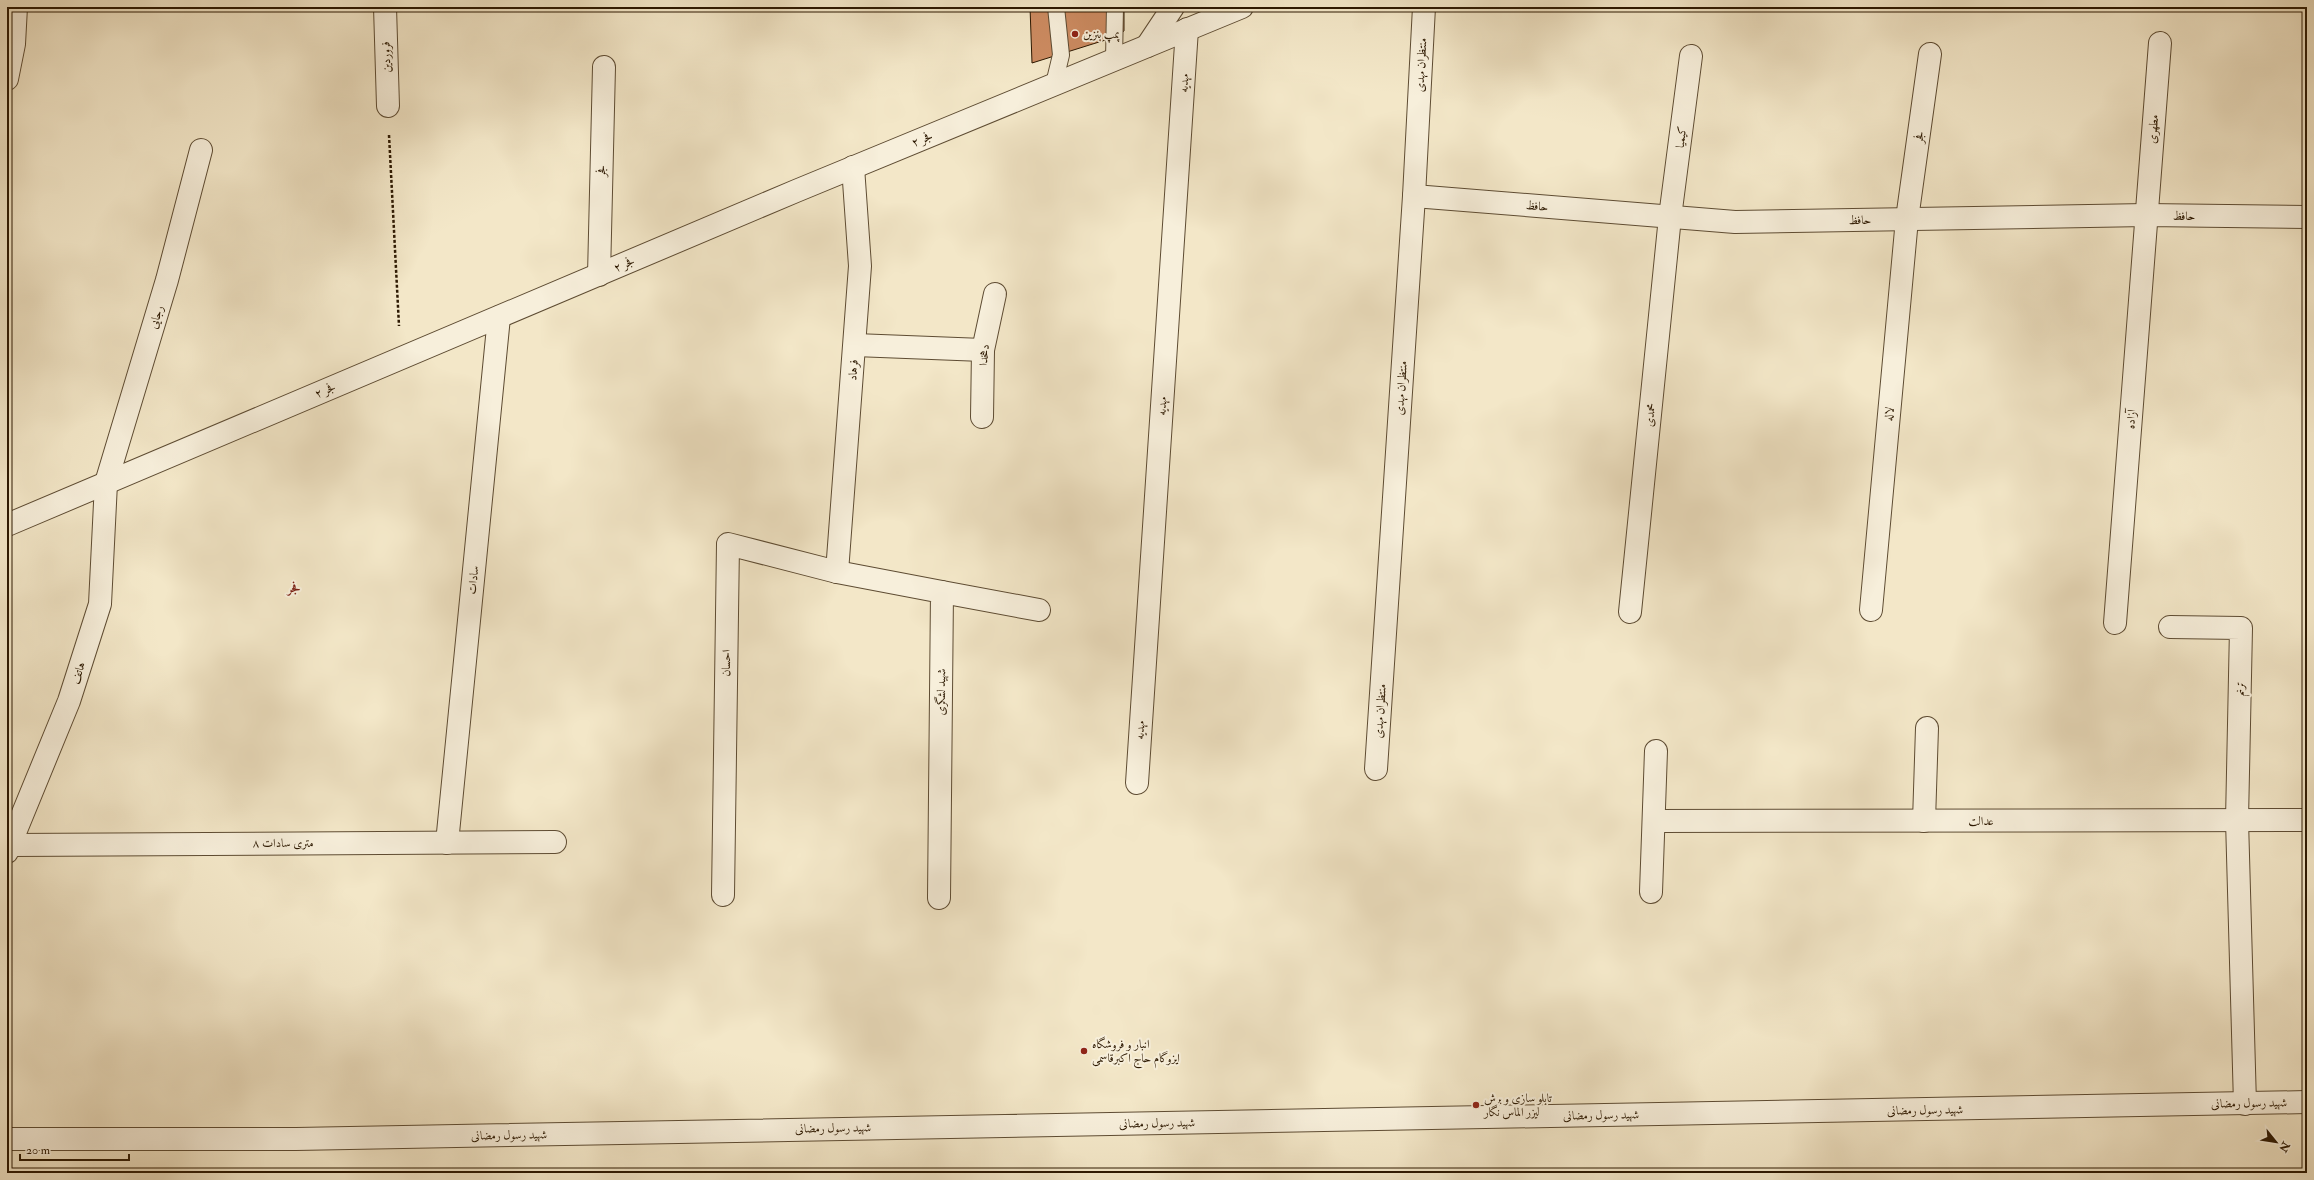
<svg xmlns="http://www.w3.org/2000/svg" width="2314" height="1180" font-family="'IM FELL Double Pica',Amiri,serif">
  <rect width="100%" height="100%" fill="#f3e7c8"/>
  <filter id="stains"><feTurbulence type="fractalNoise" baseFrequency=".005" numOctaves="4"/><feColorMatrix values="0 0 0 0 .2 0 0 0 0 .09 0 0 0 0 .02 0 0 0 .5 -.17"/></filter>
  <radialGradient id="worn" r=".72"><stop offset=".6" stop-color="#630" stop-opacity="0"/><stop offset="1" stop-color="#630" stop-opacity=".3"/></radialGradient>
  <polygon fill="#cc8b61" stroke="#2c1801" points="1030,7 1124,7 1124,31 1115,37 1032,63"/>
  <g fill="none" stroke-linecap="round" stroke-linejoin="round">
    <defs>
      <g id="service">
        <polyline points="1114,60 1115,7"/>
        <polyline points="1054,84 1061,55 1056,7"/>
      </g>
      <g id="minor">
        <polyline points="385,7 388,106"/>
        <polyline points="7,79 14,44 16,7"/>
        <polyline points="1414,196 1735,222 2146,215 2307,217"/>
        <polyline points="599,275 604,67"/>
        <polyline points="855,345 983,350"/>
        <polyline points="982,417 983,350 995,294"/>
        <polyline points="837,572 860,266 853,167"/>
        <polyline points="942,592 1039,610"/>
        <polyline points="1871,610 1907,219 1930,54"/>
        <polyline points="1630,612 1670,217 1691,56"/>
        <polyline points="2115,623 2160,43"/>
        <polyline points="2170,627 2241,628 2237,820 2245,1104"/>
        <polyline points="1376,769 1414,196 1424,7"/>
        <polyline points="1137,783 1187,29"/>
        <polyline points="1655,821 2307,820"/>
        <polyline points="1924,821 1927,728"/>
        <polyline points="447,843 499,317"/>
        <polyline points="11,845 555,842"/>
        <polyline points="7,852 69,701 100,604 106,483 167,280 201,150"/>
        <polyline points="1651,892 1656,751"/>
        <polyline points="723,895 728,544 837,572 942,592 939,898"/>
        <polyline points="7,1139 296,1139 2307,1102"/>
      </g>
      <g id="tertiary">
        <polyline points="1147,46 1173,7"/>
        <polyline points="7,525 796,191 1242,7"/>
      </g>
    </defs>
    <use href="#service" stroke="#5e4c33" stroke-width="18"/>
    <use href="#minor" stroke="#5e4c33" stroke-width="24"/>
    <use href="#tertiary" stroke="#5e4c33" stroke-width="24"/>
    <polyline stroke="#2c1801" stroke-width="2.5" stroke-dasharray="3 2" stroke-linecap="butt" points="389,135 399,326"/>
    <use href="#service" stroke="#f7efdb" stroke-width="16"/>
    <use href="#minor" stroke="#f7efdb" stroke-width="22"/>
    <use href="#tertiary" stroke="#f7efdb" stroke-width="22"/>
  </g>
  <g fill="#8f2418" stroke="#f7efdb" stroke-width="1.5">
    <circle cx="1075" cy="34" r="4"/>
    <circle cx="1084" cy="1051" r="4"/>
    <circle cx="1476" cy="1105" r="4"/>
  </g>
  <g text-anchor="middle" stroke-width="4" stroke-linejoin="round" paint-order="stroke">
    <g font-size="12" fill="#2c1801" stroke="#f7efdb" text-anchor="start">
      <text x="1083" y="38">پمپ بنزین</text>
      <text x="1092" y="1048">انبار و فروشگاه<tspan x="1092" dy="14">ایزوگام حاج اکبرقاسمی</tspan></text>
      <text x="1484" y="1102">تابلو سازی و برش<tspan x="1484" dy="14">لیزر الماس نگار</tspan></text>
    </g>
    <g font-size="12" fill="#2c1801" stroke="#f7efdb">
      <text transform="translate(386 57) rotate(-92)" y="4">فروردین</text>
      <text transform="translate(1421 65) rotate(-87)" y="4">منتظران مهدی</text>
      <text transform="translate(1184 83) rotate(-86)" y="4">مهدیه</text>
      <text transform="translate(2153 129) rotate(-85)" y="4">مطهری</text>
      <text transform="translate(1681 137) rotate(-83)" y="4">کیمیا</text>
      <text transform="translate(1919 137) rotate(-82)" y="4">فجر</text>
      <text transform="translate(922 139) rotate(-22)" y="4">فجر ۲</text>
      <text transform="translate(601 171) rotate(-89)" y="4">فجر</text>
      <text transform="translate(1537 206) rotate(5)" y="4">حافظ</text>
      <text transform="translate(2184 216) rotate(1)" y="4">حافظ</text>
      <text transform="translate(1860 220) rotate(-1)" y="4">حافظ</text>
      <text transform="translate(624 264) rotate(-23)" y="4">فجر ۲</text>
      <text transform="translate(156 317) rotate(-73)" y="4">رجایی</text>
      <text transform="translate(984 355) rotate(-85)" y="4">دهخدا</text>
      <text transform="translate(853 370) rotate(-86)" y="4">فرهاد</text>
      <text transform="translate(1401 388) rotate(-86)" y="4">منتظران مهدی</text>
      <text transform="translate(325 390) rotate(-23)" y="4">فجر ۲</text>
      <text transform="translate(1162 406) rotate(-86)" y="4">مهدیه</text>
      <text transform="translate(1889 414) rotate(-85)" y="4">لاله</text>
      <text transform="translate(1650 415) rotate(-84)" y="4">محمدی</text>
      <text transform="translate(2131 419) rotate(-86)" y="4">آزاده</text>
      <text transform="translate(473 580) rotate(-84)" y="4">سادات</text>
      <text transform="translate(726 663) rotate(-89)" y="4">احسان</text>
      <text transform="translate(78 673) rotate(-73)" y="4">هاتف</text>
      <text transform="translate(2240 689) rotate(-89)" y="4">ترنم</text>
      <text transform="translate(941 692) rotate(-89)" y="4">شهید لشگری</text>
      <text transform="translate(1380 711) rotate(-86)" y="4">منتظران مهدی</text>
      <text transform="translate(1140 730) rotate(-86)" y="4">مهدیه</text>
      <text x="1981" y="825">عدالت</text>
      <text x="283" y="847">۸ متری سادات</text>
      <text transform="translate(2249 1103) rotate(-1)" y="4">شهید رسول رمضانی</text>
      <text transform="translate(1925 1110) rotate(-1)" y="4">شهید رسول رمضانی</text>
      <text transform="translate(1601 1115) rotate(-1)" y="4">شهید رسول رمضانی</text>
      <text transform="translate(1157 1123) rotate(-1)" y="4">شهید رسول رمضانی</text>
      <text transform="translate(833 1128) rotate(-1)" y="4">شهید رسول رمضانی</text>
      <text transform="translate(509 1135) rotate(-1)" y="4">شهید رسول رمضانی</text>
    </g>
    <g font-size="13" font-weight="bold" fill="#7a1f14" stroke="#f7efdb">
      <text x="294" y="592">فجر</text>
    </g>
  </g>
  <rect width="2314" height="1180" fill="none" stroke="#f3e7c8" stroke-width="24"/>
  <rect x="8" y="8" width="2298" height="1164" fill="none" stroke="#2c1801" stroke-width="2"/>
  <rect x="12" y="12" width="2290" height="1156" fill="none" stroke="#2c1801"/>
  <g transform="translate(2276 1142) rotate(120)" stroke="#f7efdb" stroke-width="3" paint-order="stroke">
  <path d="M0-3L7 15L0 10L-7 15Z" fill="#2c1801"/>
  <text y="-6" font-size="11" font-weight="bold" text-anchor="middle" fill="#2c1801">N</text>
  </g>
  <path d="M20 1154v6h109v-6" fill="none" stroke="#2c1801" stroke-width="2"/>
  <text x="26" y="1154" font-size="12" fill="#2c1801" stroke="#f7efdb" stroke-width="3" paint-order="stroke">20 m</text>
  <rect width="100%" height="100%" filter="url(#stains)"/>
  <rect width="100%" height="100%" fill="url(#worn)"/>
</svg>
